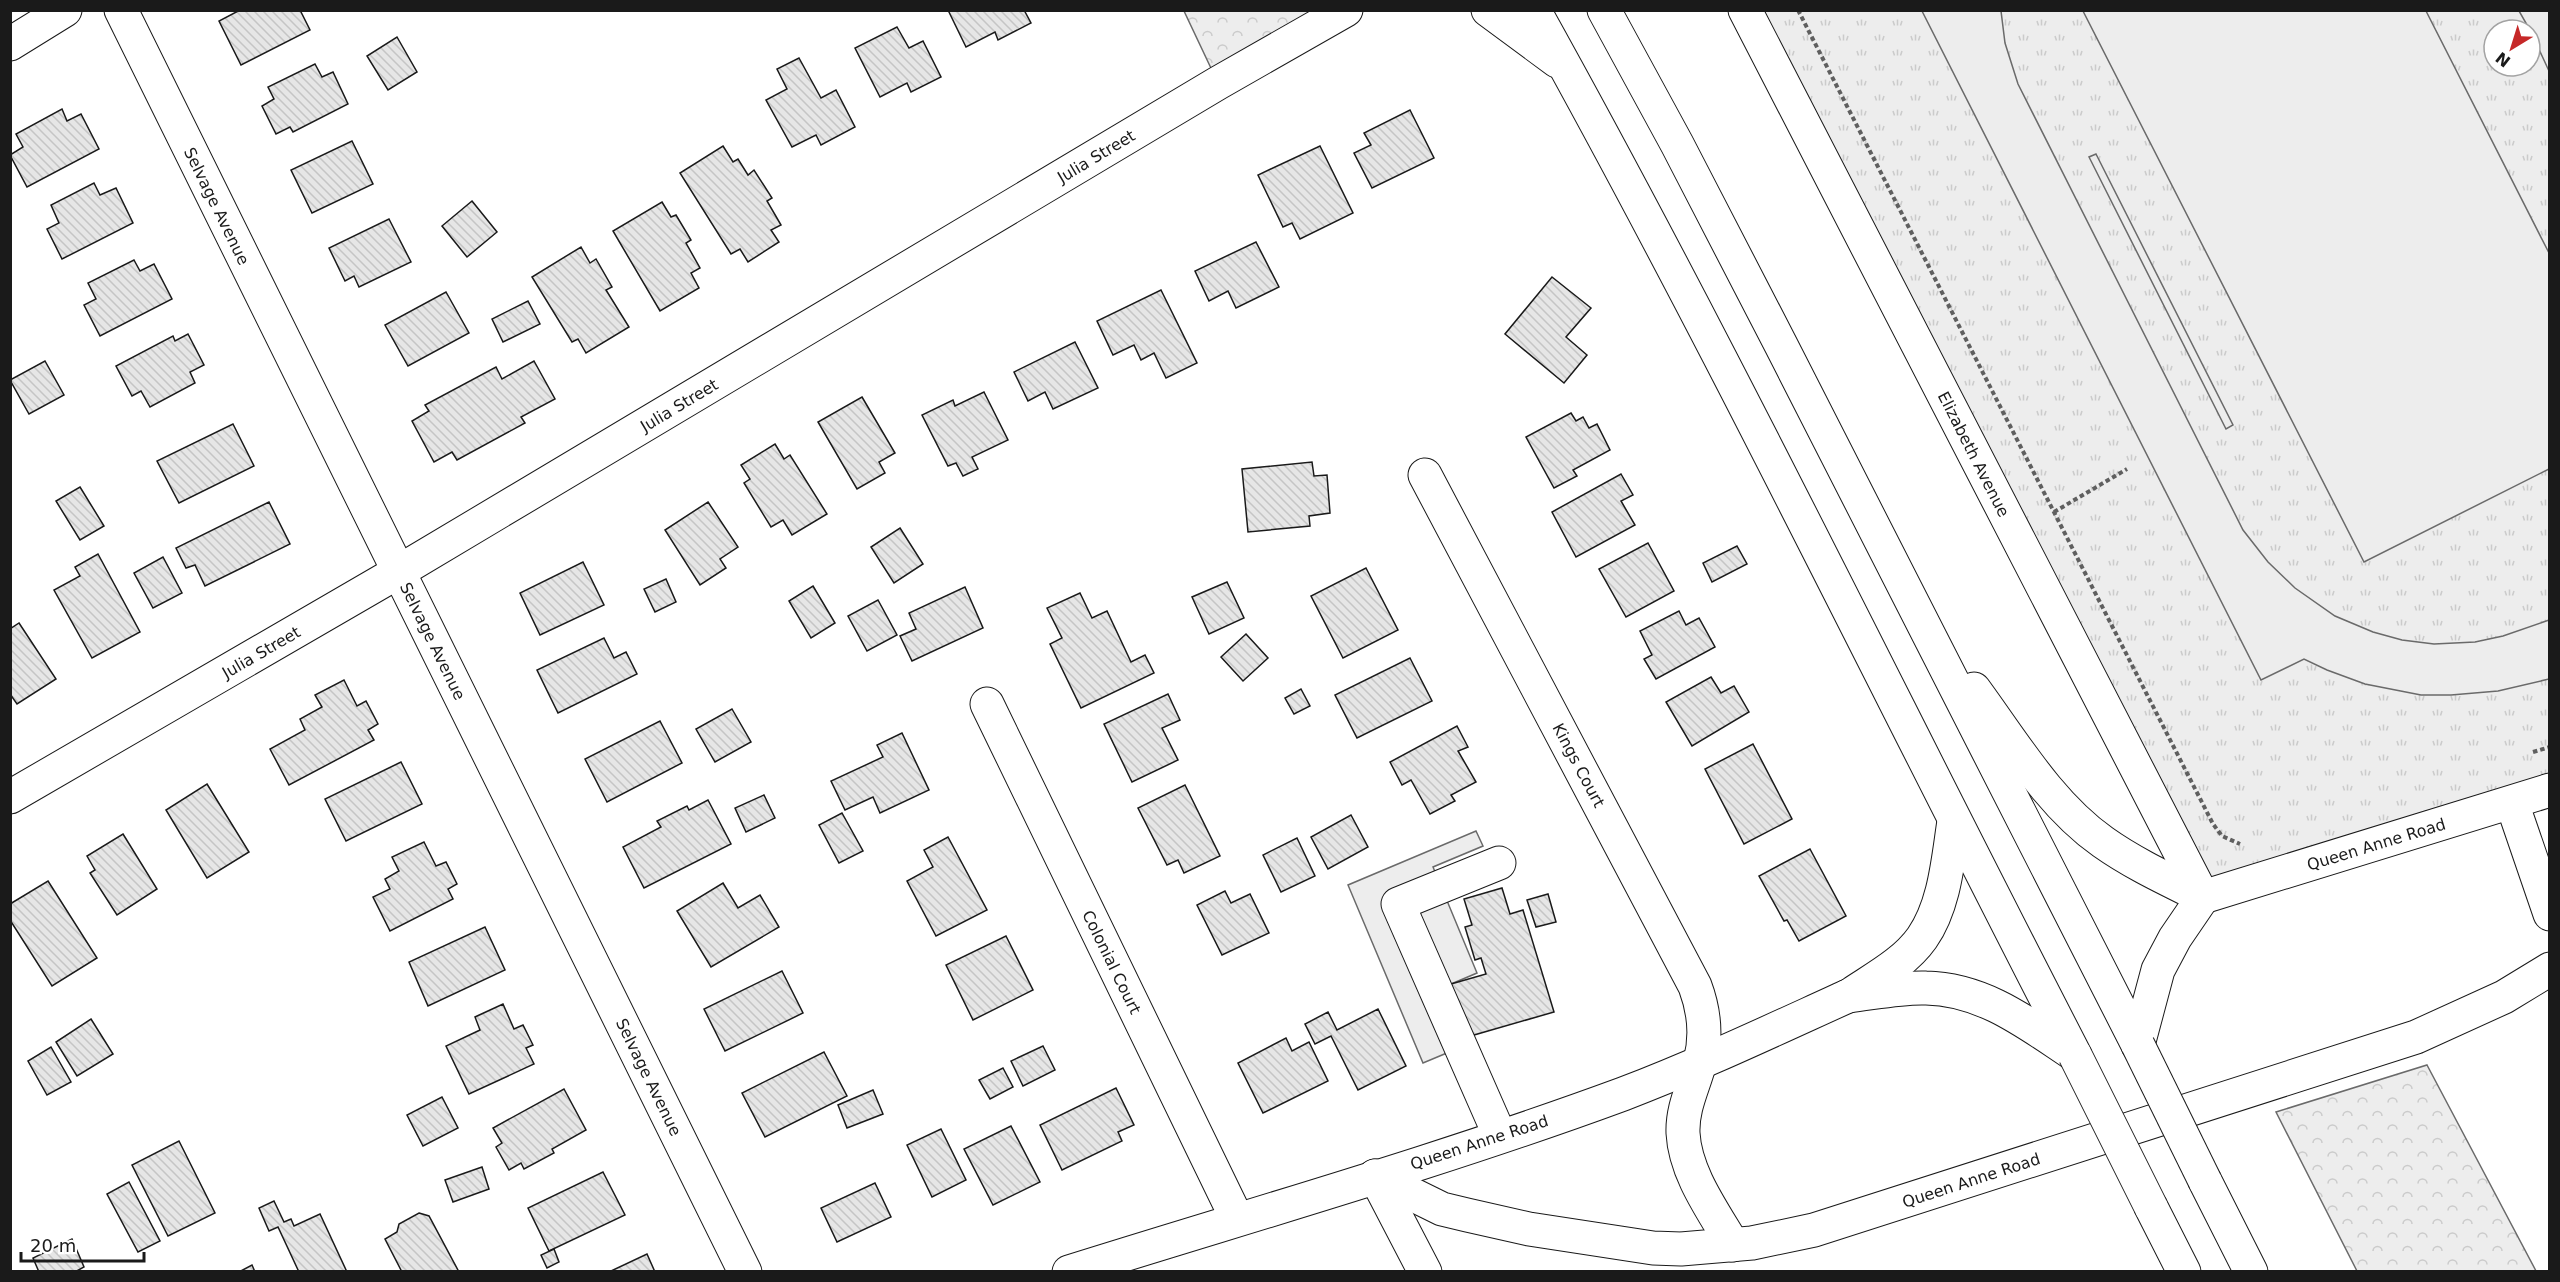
<svg xmlns="http://www.w3.org/2000/svg" width="2560" height="1282" font-family="'DejaVu Sans',sans-serif">
  <defs>
    <pattern id="grass-tufts" width="24" height="20" patternUnits="userSpaceOnUse" patternTransform="scale(1.5)"><rect width="24" height="20" fill="#ededed"/><path d="M3 7l-1-3M5 7V3M7 7l1-3M15 17l-1-3M17 17v-4M19 17l1-3" fill="none" stroke="#cbcbcb"/></pattern>
    <pattern id="forest-crowns" width="20" height="18" patternUnits="userSpaceOnUse" patternTransform="scale(1.5)"><rect width="20" height="18" fill="#ededed"/><path d="M2 6a3 3 0 1 1 6 0M12 15a3 3 0 1 1 6 0" fill="none" stroke="#cbcbcb"/></pattern>
    <pattern id="building-back-hatch" width="6" height="6" patternUnits="userSpaceOnUse" patternTransform="scale(1.5)"><rect width="6" height="6" fill="#e6e6e6"/><path d="M-1 5l2 2M0 0l6 6M5-1l2 2" fill="none" stroke="#c5c5c5"/></pattern>
  </defs>
  <rect width="100%" height="100%" fill="#fff"/>
  <path fill="url(#grass-tufts)" stroke="#6a6a6a" stroke-width="1.5" fill-rule="evenodd" d="M1745 11H2549V789L2203 897ZM2494 30H2530V66H2494Z"/>
  <g fill="url(#forest-crowns)" stroke="#6a6a6a" stroke-width="1.5">
    <polygon points="1184,11 1311,11 1312,30 1218,83"/>
    <polygon points="2427,1065 2536,1271 2357,1271 2276,1112"/>
  </g>
  <g fill="#ededed" stroke="#6a6a6a" stroke-width="1.5">
    <polygon points="1922,11 2001,11 2005,43 2018,84 2243,530 2268,562 2295,588 2335,616 2373,632 2402,640 2434,644 2475,642 2503,636 2549,620 2549,679 2498,691 2451,695 2421,695 2365,684 2327,670 2304,659 2261,680"/>
    <polygon points="2083,11 2426,11 2549,253 2549,469 2364,562"/>
    <polygon points="2519,11 2549,11 2549,71 2530,30"/>
    <polygon points="2096,154 2233,425 2226,429 2089,157"/>
    <polygon points="1476,831 1483,846 1433,867 1477,973 1430,993 1454,1050 1423,1063 1348,885"/>
  </g>
  <g fill="url(#building-back-hatch)" stroke="#1a1a1a" stroke-width="1.5">
    <polygon points="240,10 300,10 310,30 241,65 219,21"/>
    <polygon points="948,10 1024,10 1031,23 998,40 995,32 966,47"/>
    <polygon points="897,27 909,48 923,41 941,77 911,92 907,83 880,97 855,48"/>
    <polygon points="397,37 417,72 388,90 367,56"/>
    <polygon points="799,58 821,98 836,90 855,127 821,145 816,135 792,147 766,100 787,89 777,69"/>
    <polygon points="315,64 322,77 333,72 348,104 293,132 290,127 276,134 262,106 274,99 268,87"/>
    <polygon points="62,109 67,121 81,114 99,149 27,187 10,155 23,147 16,134"/>
    <polygon points="1410,110 1434,158 1372,188 1354,153 1371,145 1364,133"/>
    <polygon points="352,141 373,184 312,213 291,170"/>
    <polygon points="723,146 733,162 738,159 748,175 754,170 772,198 767,201 781,225 771,230 779,242 748,262 740,249 731,254 680,173"/>
    <polygon points="1320,146 1353,213 1300,239 1292,223 1283,227 1258,175"/>
    <polygon points="94,183 100,195 116,188 133,223 62,259 47,229 59,223 51,205"/>
    <polygon points="472,201 497,232 467,257 442,226"/>
    <polygon points="662,202 671,217 676,215 691,240 686,243 700,268 691,273 699,288 660,311 613,231"/>
    <polygon points="389,219 411,262 359,287 354,276 345,281 329,248"/>
    <polygon points="1256,242 1279,287 1236,308 1228,291 1209,301 1195,271"/>
    <polygon points="581,247 590,263 596,259 612,287 606,290 629,327 586,353 578,339 572,342 532,277"/>
    <polygon points="134,260 140,271 154,264 172,299 100,336 84,305 96,299 88,283"/>
    <polygon points="1552,277 1591,308 1566,337 1587,355 1564,383 1505,334"/>
    <polygon points="1161,290 1197,363 1166,378 1154,353 1141,360 1134,345 1113,355 1097,321"/>
    <polygon points="446,292 469,333 408,366 385,325"/>
    <polygon points="528,301 540,324 503,342 492,319"/>
    <polygon points="188,334 204,365 190,372 195,383 150,407 141,391 132,396 116,366 173,336 175,341"/>
    <polygon points="1075,342 1098,388 1053,409 1045,392 1028,401 1014,372"/>
    <polygon points="45,361 64,395 29,414 10,380"/>
    <polygon points="534,361 555,399 521,417 525,423 457,460 452,452 434,462 412,421 429,411 425,405 496,367 502,379"/>
    <polygon points="984,392 1008,440 972,457 978,469 963,476 956,463 948,466 922,415 953,400 955,406"/>
    <polygon points="862,397 895,453 879,462 885,473 857,489 818,422"/>
    <polygon points="1571,413 1576,421 1583,417 1589,428 1597,424 1610,450 1573,470 1577,476 1554,488 1526,437"/>
    <polygon points="233,424 254,466 179,503 157,461"/>
    <polygon points="775,444 784,459 790,455 827,514 792,535 783,520 771,527 744,483 750,479 741,465"/>
    <polygon points="1312,462 1314,476 1327,475 1330,513 1309,516 1310,526 1248,532 1242,469"/>
    <polygon points="1621,474 1633,495 1621,501 1635,525 1576,557 1552,512"/>
    <polygon points="80,487 104,526 80,540 56,501"/>
    <polygon points="269,502 290,544 205,586 195,565 186,568 176,548"/>
    <polygon points="708,502 738,547 720,559 726,568 700,585 665,530"/>
    <polygon points="900,528 923,564 894,583 871,547"/>
    <polygon points="1648,543 1674,591 1626,617 1599,569"/>
    <polygon points="1737,546 1747,564 1712,582 1703,563"/>
    <polygon points="98,554 140,632 92,658 54,590 80,576 75,567"/>
    <polygon points="163,557 182,593 153,608 134,573"/>
    <polygon points="583,562 604,605 540,635 520,593"/>
    <polygon points="1366,568 1398,630 1343,658 1311,596"/>
    <polygon points="666,579 676,602 655,612 644,589"/>
    <polygon points="1227,582 1244,618 1209,634 1192,597"/>
    <polygon points="813,586 835,623 811,638 789,601"/>
    <polygon points="965,587 983,628 912,661 900,636 916,629 909,613"/>
    <polygon points="1080,593 1092,618 1107,611 1131,662 1145,655 1154,673 1081,708 1050,644 1062,638 1047,608"/>
    <polygon points="878,600 897,635 867,651 848,616"/>
    <polygon points="1679,611 1686,625 1699,618 1715,647 1656,679 1644,659 1652,655 1640,631"/>
    <polygon points="19,623 56,679 17,704 10,694 10,629"/>
    <polygon points="1246,634 1268,658 1243,681 1221,657"/>
    <polygon points="604,638 614,658 626,652 637,674 558,713 537,670"/>
    <polygon points="1410,658 1432,701 1357,738 1335,695"/>
    <polygon points="1711,677 1721,693 1734,686 1749,712 1692,746 1666,702"/>
    <polygon points="344,680 357,706 366,701 378,724 368,730 374,740 289,785 270,749 305,730 300,719 322,707 315,695"/>
    <polygon points="1301,689 1310,706 1294,714 1285,698"/>
    <polygon points="1168,694 1180,720 1162,728 1178,760 1132,782 1104,724"/>
    <polygon points="732,709 751,742 715,762 696,729"/>
    <polygon points="660,721 682,763 607,802 585,759"/>
    <polygon points="1457,726 1468,747 1458,751 1476,782 1451,795 1455,801 1430,814 1411,780 1402,785 1390,762"/>
    <polygon points="902,733 929,790 880,813 873,797 845,810 831,781 883,757 877,745"/>
    <polygon points="1753,744 1792,819 1744,844 1705,769"/>
    <polygon points="401,762 422,804 346,841 325,799"/>
    <polygon points="207,784 249,852 207,878 166,810"/>
    <polygon points="1185,785 1220,856 1184,873 1178,860 1167,865 1138,808"/>
    <polygon points="764,795 775,818 746,832 735,808"/>
    <polygon points="708,800 731,844 644,888 623,847 661,827 657,821 687,806 689,810"/>
    <polygon points="842,813 863,851 839,863 819,825"/>
    <polygon points="1351,815 1368,847 1328,869 1311,837"/>
    <polygon points="123,834 157,889 117,915 90,873 95,870 87,856"/>
    <polygon points="948,837 987,910 936,936 907,881 933,867 924,850"/>
    <polygon points="1297,838 1315,876 1281,892 1263,855"/>
    <polygon points="424,842 436,866 446,862 457,884 448,889 453,899 390,931 373,897 390,889 385,879 399,871 392,857"/>
    <polygon points="1810,849 1846,916 1799,941 1787,920 1784,921 1759,876"/>
    <polygon points="48,881 97,958 52,986 10,920 10,904"/>
    <polygon points="723,883 738,908 760,895 779,927 711,967 677,911"/>
    <polygon points="1502,888 1510,914 1523,910 1554,1012 1467,1037 1444,986 1486,974 1481,958 1475,960 1465,927 1472,925 1464,899"/>
    <polygon points="1225,891 1231,903 1250,894 1269,933 1222,955 1197,905"/>
    <polygon points="1548,894 1556,922 1536,927 1527,900"/>
    <polygon points="485,927 505,970 428,1006 409,962"/>
    <polygon points="1006,936 1033,990 973,1020 946,965"/>
    <polygon points="782,971 803,1013 725,1051 704,1009"/>
    <polygon points="503,1004 514,1029 523,1025 533,1045 526,1048 534,1064 469,1094 446,1046 480,1030 475,1017"/>
    <polygon points="1378,1009 1406,1066 1358,1090 1331,1036 1315,1044 1305,1024 1328,1012 1337,1030"/>
    <polygon points="91,1019 113,1054 77,1076 56,1042"/>
    <polygon points="1286,1038 1292,1051 1309,1042 1328,1081 1263,1113 1238,1063"/>
    <polygon points="1043,1046 1055,1070 1023,1086 1011,1061"/>
    <polygon points="51,1047 71,1082 47,1095 28,1061"/>
    <polygon points="824,1052 847,1096 765,1137 742,1093"/>
    <polygon points="1003,1068 1013,1087 990,1099 979,1080"/>
    <polygon points="1116,1088 1134,1125 1118,1132 1122,1141 1062,1170 1040,1125"/>
    <polygon points="564,1089 586,1130 552,1149 554,1153 524,1169 521,1163 509,1170 496,1147 502,1143 493,1128"/>
    <polygon points="873,1090 883,1114 847,1128 838,1105"/>
    <polygon points="442,1097 458,1128 423,1146 407,1115"/>
    <polygon points="1011,1126 1040,1182 993,1205 964,1149"/>
    <polygon points="941,1129 966,1180 932,1197 907,1145"/>
    <polygon points="179,1141 215,1213 168,1236 132,1165"/>
    <polygon points="482,1167 489,1189 453,1202 445,1180"/>
    <polygon points="603,1172 625,1215 549,1251 528,1208"/>
    <polygon points="129,1182 160,1241 138,1252 107,1194"/>
    <polygon points="875,1183 891,1217 837,1242 821,1208"/>
    <polygon points="274,1201 284,1222 291,1219 294,1226 320,1214 347,1272 299,1272 278,1227 269,1231 259,1208"/>
    <polygon points="419,1213 429,1216 459,1272 402,1272 385,1239 397,1232 399,1224"/>
    <polygon points="72,1239 84,1267 75,1272 39,1272 33,1258"/>
    <polygon points="554,1249 559,1262 547,1268 541,1255"/>
    <polygon points="647,1254 655,1272 609,1272"/>
    <polygon points="252,1265 255,1272 239,1272"/>
  </g>
  <g fill="none" stroke-linecap="round" stroke-linejoin="round">
    <defs>
      <g id="minor">
        <polyline points="121,10 745,1272"/>
        <polyline points="1745,10 2203,897 2550,790"/>
        <polyline points="10,44 65,10"/>
        <path d="M1425 475 1695 986C1704 1010 1707 1036 1700 1062 1694 1086 1682 1107 1683 1133 1685 1173 1713 1211 1733 1245"/>
        <polyline points="987,704 1237,1219"/>
        <polyline points="10,797 398,572 1218,83 1346,10"/>
        <polyline points="2512,803 2550,914"/>
        <polyline points="1499,863 1398,904 1500,1136"/>
        <polyline points="1375,1176 1442,1209 1467,1215 1529,1229 1653,1248 1681,1249 1752,1243 1814,1230 2416,1037 2504,997 2550,969"/>
        <polyline points="1375,1176 1425,1272"/>
        <path d="M1069 1272C1254 1214 1441 1161 1623 1094 1699 1065 1773 1030 1848 996"/>
      </g>
      <g id="highway">
        <polyline points="1488,10 1557,61"/>
        <path d="M1534 10C1725 353 1895 707 2075 1055"/>
        <polyline points="1604,10 1677,144 1781,345 2138,1045"/>
        <path d="M1974 689C2013 742 2049 804 2103 842 2134 864 2169 880 2203 897L2175 938 2158 970 2138 1045"/>
        <path d="M1853 993C1877 977 1905 962 1922 938 1945 905 1948 860 1954 821"/>
        <path d="M1848 996C1874 993 1901 987 1926 988 1983 989 2027 1023 2072 1053"/>
        <polyline points="2205,1181 2251,1272"/>
        <polyline points="2151,1207 2184,1272"/>
      </g>
    </defs>
    <use href="#minor" stroke="#1a1a1a" stroke-width="35"/>
    <use href="#highway" stroke="#1a1a1a" stroke-width="35"/>
    <g stroke="#5f5f5f" stroke-width="4" stroke-dasharray="4.5 3" stroke-linecap="butt">
      <polyline points="1798,10 2213,824 2222,836 2240,844"/>
      <polyline points="2054,512 2127,469"/>
      <polyline points="2533,752 2550,747"/>
    </g>
    <use href="#minor" stroke="#fff" stroke-width="33"/>
    <use href="#highway" stroke="#fff" stroke-width="33"/>
    <defs>
      <g id="highway-bridge">
        <polyline points="2138,1045 2205,1181"/>
        <polyline points="2075,1055 2151,1207"/>
      </g>
    </defs>
    <use href="#highway-bridge" stroke="#1a1a1a" stroke-width="35" stroke-linecap="butt"/>
    <use href="#highway-bridge" stroke="#fff" stroke-width="33"/>
  </g>
  <g text-anchor="middle" stroke-width="4.5" stroke-linejoin="round" paint-order="stroke">
    <g font-size="16" fill="#1a1a1a" stroke="#fff">
      <text transform="translate(1096 156) rotate(-31)" y="6">Julia Street</text>
      <text transform="translate(217 206) rotate(64)" y="6">Selvage Avenue</text>
      <text transform="translate(679 405) rotate(-31)" y="6">Julia Street</text>
      <text transform="translate(1974 454) rotate(63)" y="6">Elizabeth Avenue</text>
      <text transform="translate(433 641) rotate(64)" y="6">Selvage Avenue</text>
      <text transform="translate(261 652) rotate(-30)" y="6">Julia Street</text>
      <text transform="translate(1579 765) rotate(62)" y="6">Kings Court</text>
      <text transform="translate(2376 844) rotate(-17)" y="6">Queen Anne Road</text>
      <text transform="translate(1112 962) rotate(64)" y="6">Colonial Court</text>
      <text transform="translate(649 1077) rotate(64)" y="6">Selvage Avenue</text>
      <text transform="translate(1479 1142) rotate(-18)" y="6">Queen Anne Road</text>
      <text transform="translate(1971 1180) rotate(-18)" y="6">Queen Anne Road</text>
    </g>
  </g>
  <rect width="2560" height="1282" fill="none" stroke="#1a1a1a" stroke-width="24"/>
  <g transform="translate(2512 48) rotate(218)"><circle r="28" fill="#ffffff" stroke="#a3a3a3" stroke-width="1.5"/>
  <path d="M0-4.5L10 22L0 15L-10 22Z" fill="#c62828"/>
  <text y="-9" font-size="16" font-weight="bold" text-anchor="middle" fill="#1a1a1a">N</text>
  </g>
  <path d="M21 1252v9h123v-9" fill="none" stroke="#1a1a1a" stroke-width="3"/>
  <text x="30" y="1252" font-size="18" fill="#1a1a1a" stroke="#ffffff" stroke-width="4.5" paint-order="stroke">20 m</text>
</svg>
